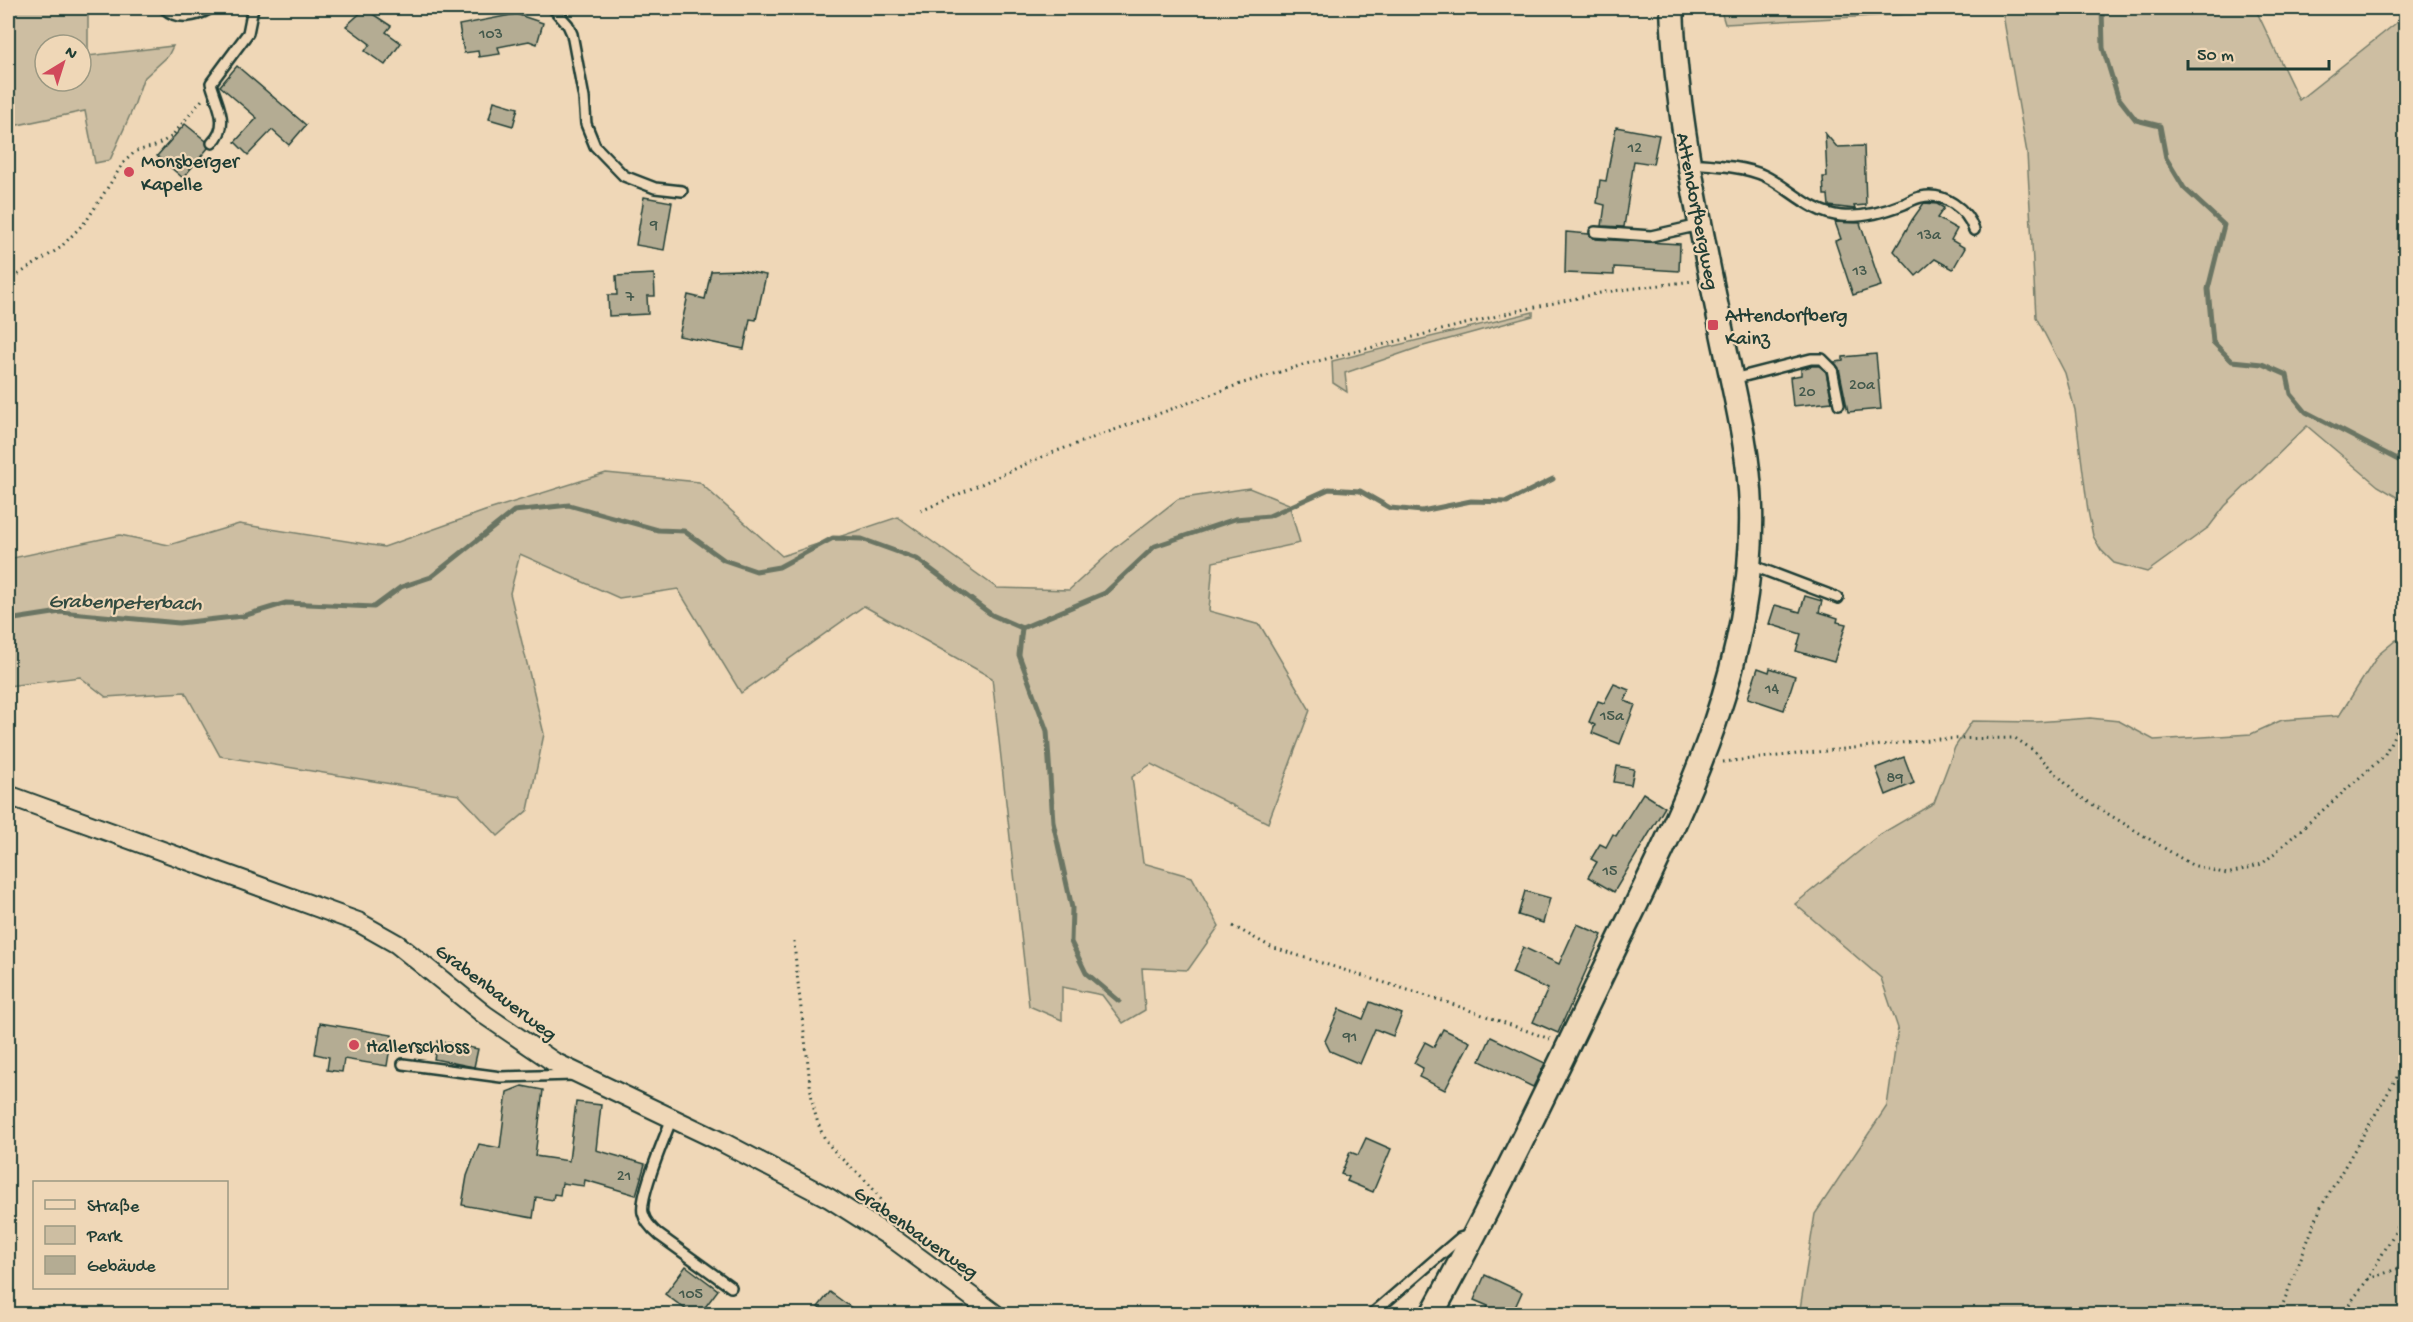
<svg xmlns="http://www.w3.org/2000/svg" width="2413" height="1322" font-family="'Gochi Hand',sans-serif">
  <rect width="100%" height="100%" fill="#efd7b7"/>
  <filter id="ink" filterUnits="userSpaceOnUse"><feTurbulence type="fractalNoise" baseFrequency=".0167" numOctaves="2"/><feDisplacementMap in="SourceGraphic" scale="12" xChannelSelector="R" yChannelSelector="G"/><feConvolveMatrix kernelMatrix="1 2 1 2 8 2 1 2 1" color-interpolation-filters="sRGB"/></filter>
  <g filter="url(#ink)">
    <g fill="#cdbea2" stroke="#767e6b" stroke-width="1.5" fill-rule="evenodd">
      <path d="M8 8H88V56L173 46 168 56 143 79 134 106 110 160 95 163 85 111 8 127ZM45 45H81V81H45Z"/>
      <polygon points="1720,8 2255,8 2299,100 2405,16 2405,502 2378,486 2307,426 2225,506 2209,527 2147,572 2114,563 2101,550 2093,536 2088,511 2075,410 2065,373 2036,317 2027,153 2002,9 1725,24"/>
      <polygon points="1533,312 1533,316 1420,347 1345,373 1347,392 1333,383 1332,361"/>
      <polygon points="606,473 699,482 782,556 898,517 997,588 1069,590 1115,548 1178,499 1249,488 1289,504 1300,543 1213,562 1209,611 1260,625 1310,710 1268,823 1151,764 1132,777 1143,863 1192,877 1219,926 1188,970 1142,968 1145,1010 1123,1023 1102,995 1062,987 1062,1020 1029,1006 992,678 864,606 741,693 678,589 619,598 520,554 510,593 544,734 528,810 498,836 459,795 220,756 185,692 106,697 80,677 8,686 8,559 120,535 169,545 239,524 384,547 485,511"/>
      <polygon points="2396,640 2406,642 2405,1314 1806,1314 1800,1309 1815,1214 1887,1106 1898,1028 1881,978 1795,904 1879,835 1934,803 1955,747 1972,721 2036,722 2090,718 2119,721 2154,740 2251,734 2282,720 2339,716 2378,655"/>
    </g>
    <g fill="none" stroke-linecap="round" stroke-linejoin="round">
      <g stroke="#6b7563" stroke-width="5">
        <polyline points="2102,8 2103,48 2118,97 2136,120 2160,126 2166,158 2184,188 2224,225 2208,289 2213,342 2232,361 2262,364 2287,375 2291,394 2306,412 2406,464"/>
        <polyline points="8,620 60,612 179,623 243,616 286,603 374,607 401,587 431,577 514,511 569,505 658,530 684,531 724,560 756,571 779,567 833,538 862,539 917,559 992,615 1022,628 1105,593 1155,546 1235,519 1269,516 1329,489 1360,491 1390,508 1422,511 1471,501 1507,502 1553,479"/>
        <polyline points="1022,628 1019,655 1047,731 1053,822 1072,908 1071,942 1086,973 1119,1001"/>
      </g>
    </g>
    <g fill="#b4ac93" stroke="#1f3d34" stroke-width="1.5">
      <polygon points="365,9 391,26 386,32 401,43 385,65 365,51 370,44 346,26"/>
      <polygon points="516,14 543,23 537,44 529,41 498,47 500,54 479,57 478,51 464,53 459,25"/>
      <polygon points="237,66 306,125 289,145 272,130 248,155 235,142 257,118 220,86"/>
      <polygon points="494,101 518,108 513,126 489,119"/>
      <polygon points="185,124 206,141 208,148 183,178 157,156"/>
      <polygon points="1616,127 1659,135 1653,164 1634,161 1624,227 1602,226 1605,205 1597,203 1600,180 1606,181"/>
      <polygon points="1825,133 1837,147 1864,146 1866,205 1854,206 1855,209 1829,206 1828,195 1824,195 1823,177 1827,177"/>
      <polygon points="644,197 672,202 664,250 636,245"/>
      <polygon points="1924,203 1937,204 1944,208 1937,218 1957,229 1951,240 1965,248 1953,269 1935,259 1916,276 1894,251 1912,220"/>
      <polygon points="1835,222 1860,223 1881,286 1853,295 1835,241 1841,239"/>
      <polygon points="1566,232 1589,234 1595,239 1680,244 1679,271 1614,267 1614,275 1565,273"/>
      <polygon points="739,270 766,275 756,320 750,319 744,349 679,336 688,295 705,299 711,271"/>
      <polygon points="654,274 655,296 647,296 648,314 609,316 608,295 617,295 616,276"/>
      <polygon points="1876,354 1881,409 1848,412 1839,368 1834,362 1843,361 1843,357"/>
      <polygon points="1812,366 1819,366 1826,372 1832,402 1793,406 1790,377 1801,375 1801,369"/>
      <polygon points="1805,596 1822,601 1819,612 1838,618 1837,622 1846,624 1834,662 1796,651 1801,634 1769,624 1775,605 1800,612"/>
      <polygon points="1758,668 1769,672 1770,668 1795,676 1784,710 1748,698"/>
      <polygon points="1614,684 1629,690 1625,701 1635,705 1620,744 1592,733 1595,725 1589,722 1598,701 1604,703"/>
      <polygon points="1904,757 1914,783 1886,795 1876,768"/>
      <polygon points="1617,766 1634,769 1631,785 1614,782"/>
      <polygon points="1643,793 1665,807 1614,892 1588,877 1597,862 1591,859 1600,844 1606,847 1613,834 1616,836"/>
      <polygon points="1525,891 1550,898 1543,923 1518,915"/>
      <polygon points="1577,924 1602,935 1558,1033 1533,1022 1548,989 1512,973 1523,947 1559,964"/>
      <polygon points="1370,1002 1402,1014 1393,1036 1375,1029 1360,1064 1330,1051 1325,1041 1339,1009 1363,1019"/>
      <polygon points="320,1023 392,1035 387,1066 344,1059 342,1072 327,1070 329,1057 315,1054"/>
      <polygon points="1443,1029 1470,1042 1445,1090 1419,1077 1423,1068 1414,1063 1425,1042 1434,1047"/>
      <polygon points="1491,1037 1545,1063 1533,1087 1480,1061"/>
      <polygon points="438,1041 478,1049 474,1067 434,1059"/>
      <polygon points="522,1086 543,1090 535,1156 569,1161 576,1102 601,1105 596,1150 645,1164 636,1195 585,1180 584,1186 562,1183 560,1195 554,1194 553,1200 536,1197 533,1218 462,1205 467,1176 479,1144 500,1148 507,1092"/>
      <polygon points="1366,1138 1391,1149 1373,1192 1347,1181 1349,1177 1341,1174 1350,1152 1358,1155"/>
      <polygon points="686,1266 718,1290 700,1314 692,1314 665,1294"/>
      <polygon points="1485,1275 1522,1292 1512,1314 1484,1314 1488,1306 1474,1300"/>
      <polygon points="830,1292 860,1314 828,1314 818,1307"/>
    </g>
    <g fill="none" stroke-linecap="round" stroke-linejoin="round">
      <defs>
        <g id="service">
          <path d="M164 8C178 21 196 17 211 8"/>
          <polyline points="553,8 568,25 572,34 584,98 586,124 595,146 624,176 655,188 682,191"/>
          <path d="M212 143C231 125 217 105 211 83L248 33 253 8"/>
          <path d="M1689 163C1713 165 1744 166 1765 176 1791 189 1811 213 1841 216 1863 218 1884 212 1904 204 1909 202 1915 198 1921 197 1944 192 1967 209 1974 230"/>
          <polyline points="1595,232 1651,236 1700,225"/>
          <polyline points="1733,379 1811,359 1822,359 1832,369 1839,404"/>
          <polyline points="1751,565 1838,598"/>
          <polyline points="403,1064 501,1077 574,1075"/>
          <path d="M672 1118C665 1137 639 1196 643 1213 645 1222 652 1229 659 1235L731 1287"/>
          <polyline points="1372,1314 1460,1238 1470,1235"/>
        </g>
        <polyline id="minor" points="8,795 358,922 397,944 485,1015 554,1062 724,1143 829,1198 895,1240 995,1314"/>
        <path id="tertiary" d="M1432 1314C1493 1203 1548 1088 1603 973 1675 822 1755 681 1751 508 1749 445 1732 384 1720 323 1699 219 1676 114 1672 8"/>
      </defs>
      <use href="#service" stroke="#1f3d34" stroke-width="14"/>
      <use href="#minor" stroke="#1f3d34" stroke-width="22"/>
      <use href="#tertiary" stroke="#1f3d34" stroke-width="27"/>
      <g stroke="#1f3d34" stroke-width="3" stroke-dasharray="1.5 4.5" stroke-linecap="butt">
        <polyline points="8,281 60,248 87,220 124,162 136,151 155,146 171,137 202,100"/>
        <polyline points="921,511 1046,455 1240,384 1306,364 1517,311 1605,292 1693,281"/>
        <polyline points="1723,762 1938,739 2015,738 2033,750 2077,795 2192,865 2227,874 2262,864 2384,756 2401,721 2406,703"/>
        <polyline points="1233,926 1271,947 1449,1003 1550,1039"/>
        <path d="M794 941C797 979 802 1017 807 1055 810 1082 811 1111 823 1135 838 1165 878 1179 885 1213"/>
        <polyline points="2368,1279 2406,1266"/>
        <polyline points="2279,1314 2321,1207 2406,1062"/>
        <polyline points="2342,1314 2368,1279 2406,1213"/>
      </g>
      <use href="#service" stroke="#efd7b7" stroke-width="9"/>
      <use href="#minor" stroke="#efd7b7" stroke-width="18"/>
      <use href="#tertiary" stroke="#efd7b7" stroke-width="22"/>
    </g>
  </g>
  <g fill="#d1495b" stroke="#efd7b7" stroke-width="2">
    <circle cx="129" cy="172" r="6"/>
    <rect x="1707" y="319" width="12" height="12" rx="3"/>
    <circle cx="354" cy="1045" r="6"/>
  </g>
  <g text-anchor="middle" stroke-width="4.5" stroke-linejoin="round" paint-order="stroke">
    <g font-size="16" fill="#44594c">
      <text x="491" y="38">103</text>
      <text x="1635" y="152">12</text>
      <text x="654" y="229">9</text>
      <text x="1929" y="239">13a</text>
      <text x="1860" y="275">13</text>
      <text x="630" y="301">7</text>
      <text x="1862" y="389">20a</text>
      <text x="1807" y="396">20</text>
      <text x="1772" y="693">14</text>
      <text x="1612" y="720">15a</text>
      <text x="1895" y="782">89</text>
      <text x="1610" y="875">15</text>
      <text x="1350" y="1041">91</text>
      <text x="624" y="1180">21</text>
      <text x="691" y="1298">105</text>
    </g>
    <g font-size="20" fill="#1f3d34" stroke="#efd7b7" text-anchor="start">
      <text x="141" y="167">Monsberger<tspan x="141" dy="23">Kapelle</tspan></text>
      <text x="1725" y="321">Attendorfberg<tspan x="1725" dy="23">Kainz</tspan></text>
      <text x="366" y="1052">Hallerschloss</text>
    </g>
    <g font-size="20" fill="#1f3d34" stroke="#efd7b7">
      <text transform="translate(1699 211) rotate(79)" y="7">Attendorfbergweg</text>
      <text transform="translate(497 991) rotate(37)" y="7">Grabenbauerweg</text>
      <text transform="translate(917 1231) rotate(35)" y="7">Grabenbauerweg</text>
    </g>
    <g font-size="21" font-style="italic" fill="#324b40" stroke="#efd7b7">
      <text transform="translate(125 601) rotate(1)" y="7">Grabenpeterbach</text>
    </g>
  </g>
  <rect width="2413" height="1322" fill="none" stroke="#efd7b7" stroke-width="30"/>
  <rect x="15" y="15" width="2383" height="1292" fill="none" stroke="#1f3d34" stroke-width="2" filter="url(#ink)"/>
  <rect x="33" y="1181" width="195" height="108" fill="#efd7b7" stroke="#9c9983" stroke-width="1.5"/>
  <rect x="45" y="1200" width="30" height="9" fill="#efd7b7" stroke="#9c9983" stroke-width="1.5"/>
  <text x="87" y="1211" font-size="18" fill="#1f3d34">Straße</text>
  <rect x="45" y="1226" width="30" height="18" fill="#cdbea2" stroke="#9c9983" stroke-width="1.5"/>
  <text x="87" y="1241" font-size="18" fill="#1f3d34">Park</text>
  <rect x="45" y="1256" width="30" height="18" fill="#b4ac93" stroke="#9c9983" stroke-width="1.5"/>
  <text x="87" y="1271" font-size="18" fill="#1f3d34">Gebäude</text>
  <g transform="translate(63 63) rotate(38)"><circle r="28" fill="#efd7b7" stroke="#9c9983" stroke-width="1.5"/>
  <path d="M0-4.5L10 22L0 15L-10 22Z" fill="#d1495b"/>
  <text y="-9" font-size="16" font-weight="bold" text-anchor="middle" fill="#1f3d34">N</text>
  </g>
  <path d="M2188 60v9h141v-9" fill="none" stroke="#1f3d34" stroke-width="3"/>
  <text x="2197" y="60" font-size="18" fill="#1f3d34" stroke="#efd7b7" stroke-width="4.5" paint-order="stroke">50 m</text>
</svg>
